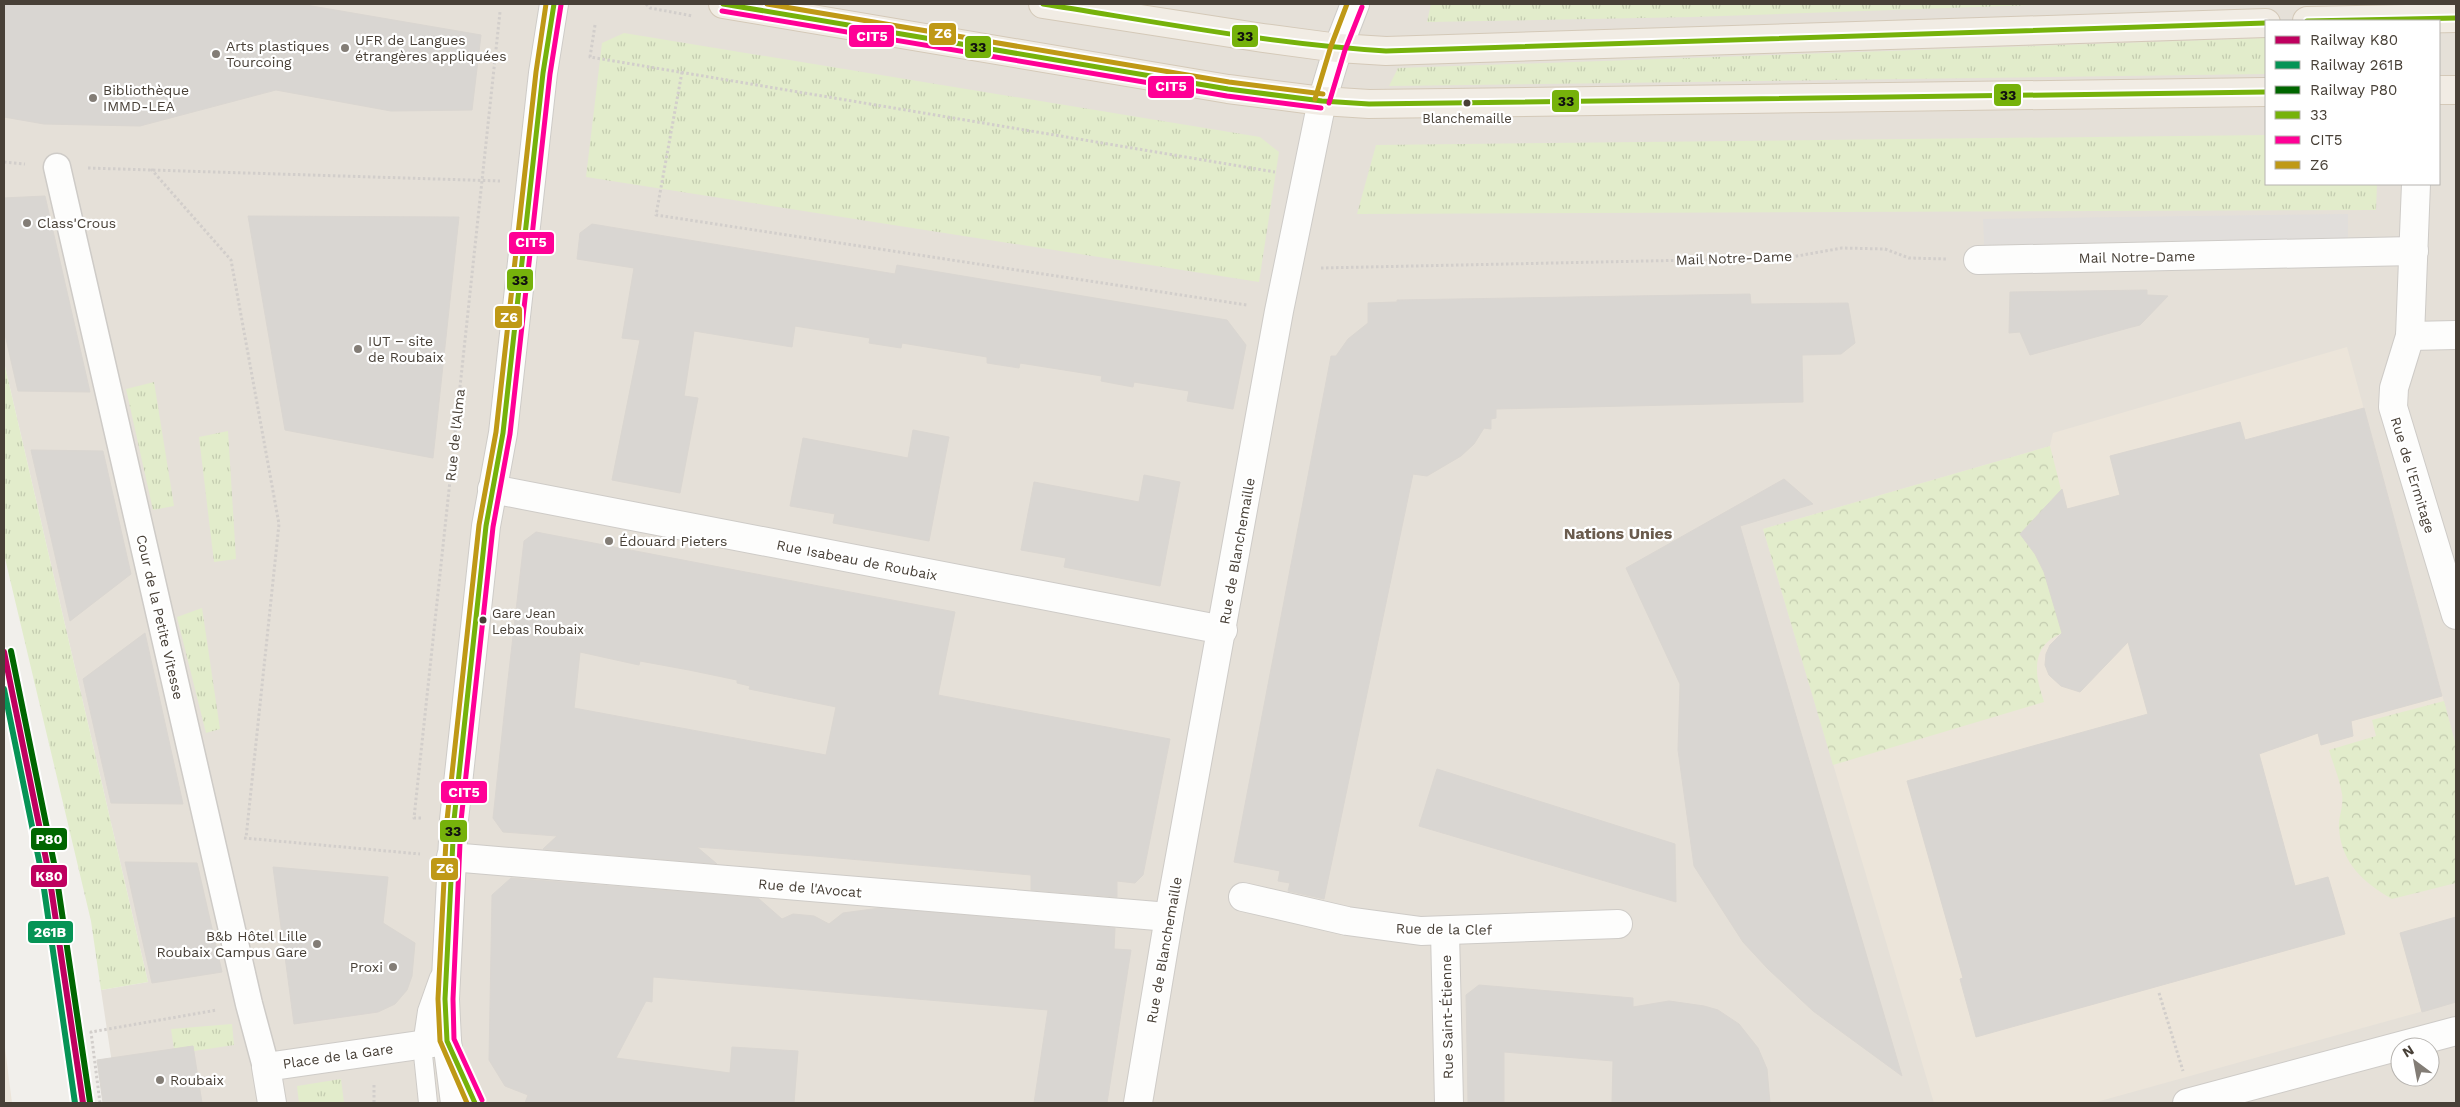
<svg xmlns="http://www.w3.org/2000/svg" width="2460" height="1107" font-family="'Work Sans',sans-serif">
  <defs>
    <pattern id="grass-tufts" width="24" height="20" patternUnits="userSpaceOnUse" patternTransform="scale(1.25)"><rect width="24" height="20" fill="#e2eccb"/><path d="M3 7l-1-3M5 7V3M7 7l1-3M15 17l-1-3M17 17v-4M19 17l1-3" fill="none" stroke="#c3cbaf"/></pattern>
    <pattern id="park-crowns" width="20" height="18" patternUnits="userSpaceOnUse" patternTransform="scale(1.25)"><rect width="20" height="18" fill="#e2eccb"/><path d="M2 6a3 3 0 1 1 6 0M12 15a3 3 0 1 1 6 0" fill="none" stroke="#c3cbaf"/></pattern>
  </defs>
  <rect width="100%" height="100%" fill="#f1efeb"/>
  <path fill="#e5e0d8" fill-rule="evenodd" d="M4 4H2456V1103H118L101 990 148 982 4 362ZM2266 21H2439V184H2266ZM2400 1047H2430V1077H2400Z"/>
  <g fill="#ece5da">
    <polygon points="2347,347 2456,746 2456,1002 2093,1103 1934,1103 1763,529 2050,446 2053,433"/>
    <polygon points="4,1040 12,1103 4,1103"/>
  </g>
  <g fill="url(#grass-tufts)">
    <polygon points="1431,4 2066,4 1693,17 1427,22"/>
    <polygon points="624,33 1260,137 1279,152 1259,282 586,177 602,43"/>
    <polygon points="2266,38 2266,74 1389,86 1398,68"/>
    <polygon points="2266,135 2266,184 2377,184 2376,210 1357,214 1376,145"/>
    <polygon points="4,362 148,982 101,990 91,921 4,554"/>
    <polygon points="154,382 174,506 153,510 126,389"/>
    <polygon points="228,431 236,559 214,562 199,437"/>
    <polygon points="202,608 220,729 206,733 177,617"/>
    <polygon points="232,1024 234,1045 194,1051 193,1046 174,1049 171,1029"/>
    <polygon points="341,1079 344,1103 299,1103 297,1086"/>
  </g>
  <g fill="url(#park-crowns)">
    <path d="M2050 446 2095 624C2068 631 2036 634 2037 671 2037 680 2041 692 2044 702L1833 765 1763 529Z"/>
    <path d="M2444 701 2456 746V883L2392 899C2364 883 2341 863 2339 828 2338 817 2344 807 2342 794 2340 780 2333 764 2329 750L2376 736 2372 720Z"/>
  </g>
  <polygon fill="#e1dedb" points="2348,214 2348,238 1984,245 1983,219"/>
  <g fill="#d9d6d2" stroke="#dad6d1" fill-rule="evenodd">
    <polygon points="4,4 300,4 481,35 472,110 391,111 276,90 140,126 44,124 4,117"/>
    <polygon points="45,196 90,392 18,391 4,330 4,198"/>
    <polygon points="248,216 459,217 433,458 285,430"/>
    <polygon points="592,224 895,274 897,265 1227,320 1246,345 1233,409 1187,401 1189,391 1134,382 1133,387 1101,381 1102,376 1020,363 1019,368 987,363 987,357 902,343 901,348 869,343 870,338 795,326 792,347 694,331 684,396 698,398 680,493 612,480 640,340 622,338 634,268 577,259 580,233"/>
    <polygon points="2147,290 2147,295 2168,296 2140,325 2132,327 2030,355 2020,332 2009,333 2010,292"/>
    <polygon points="1750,294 1751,304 1848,303 1855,343 1841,354 1802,355 1803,402 1496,409 1496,418 1491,419 1491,429 1484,428 1474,444 1461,456 1427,476 1413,474 1324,899 1288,891 1290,883 1278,881 1280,871 1234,862 1331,356 1336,356 1348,339 1368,323 1368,303 1397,302 1397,300"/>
    <polygon points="2364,408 2442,696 2351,721 2353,736 2321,745 2318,733 2259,754 2295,886 2328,877 2345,934 1976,1037 1960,979 1963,978 1907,781 2148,714 2128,642 2080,692 2061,686 2049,675 2045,665 2046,654 2050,645 2062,633 2044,572 2035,554 2020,534 2062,489 2067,509 2120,495 2110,456 2240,422 2245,440"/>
    <polygon points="913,430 949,437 929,541 833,523 835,514 790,506 803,438 908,458"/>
    <polygon points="31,450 103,451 131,574 70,621"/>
    <polygon points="1144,475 1180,482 1160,586 1064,567 1066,558 1021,550 1034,482 1139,502"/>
    <polygon points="1784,479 1813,504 1740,526 1902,1076 1813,1011 1768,969 1743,942 1694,866 1678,750 1680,684 1626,568"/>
    <path d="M536 532 955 612 938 695 1170 739 1143 875 1135 883 1117 881V897L1031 890V875L815 856 697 847 717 864 543 849 557 836 503 832 493 818 506 697 524 541ZM580 652 639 665 640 661 689 670 737 680V683L750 686 749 689 836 707 826 755 574 708Z"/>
    <polygon points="145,633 183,804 111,803 83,679"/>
    <polygon points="1437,769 1675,844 1676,902 1419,826"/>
    <polygon points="125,862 197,863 222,972 152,983"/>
    <polygon points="273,867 388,877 383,923 415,943 412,976 407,990 395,1004 378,1012 294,1024"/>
    <polygon points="511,878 758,898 782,919 793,914 814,916 829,924 843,913 880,908 1115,928 1114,949 1131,950 1107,1103 1034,1103 1048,1010 653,977 652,1002 646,1001 616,1058 730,1073 732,1047 798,1051 794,1103 525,1103 528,1095 505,1086 489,1060 492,895"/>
    <polygon points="2456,917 2456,1002 2422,1012 2400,933"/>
    <polygon points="1479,985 1633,998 1633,1007 1669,1001 1704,1006 1718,1010 1739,1024 1758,1048 1767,1069 1770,1103 1612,1103 1613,1061 1504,1052 1504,1103 1468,1103 1466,995"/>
    <polygon points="193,1046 202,1103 103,1103 97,1060"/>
  </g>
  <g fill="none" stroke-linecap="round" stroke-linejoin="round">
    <defs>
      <polyline id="service" points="428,1103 422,1045 427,1011 439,977"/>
      <polyline id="pedestrian" points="57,167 249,1004 266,1067"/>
      <g id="minor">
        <polyline points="1322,101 1338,48 1355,4"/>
        <polyline points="2416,184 2410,336 2394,388 2393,407 2456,615"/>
        <polyline points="1978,260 2414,251"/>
        <polyline points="2410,336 2456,335"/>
        <polyline points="492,489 1223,630"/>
        <polyline points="451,857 1169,917"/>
        <polyline points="1243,897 1347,921 1421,931 1618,924"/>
        <polyline points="1445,932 1449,1103"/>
        <polyline points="272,1103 266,1067 447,1041"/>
        <polyline points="2187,1103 2456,1031"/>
      </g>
      <g id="tertiary">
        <polyline points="455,1103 447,1041 445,999 454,820 486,526 503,433 543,73 554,4"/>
        <polyline points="1138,1103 1169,917 1279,311 1322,101"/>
      </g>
      <g id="primary">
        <polyline points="723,4 1228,89 1322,101 1369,104 2266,92"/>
        <polyline points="1043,4 1263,38 1338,48 1386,51 2266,23"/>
        <polyline points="2307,21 2456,18"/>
        <polyline points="2439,90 2456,90"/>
      </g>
    </defs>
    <use href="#service" stroke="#cecbc7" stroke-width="20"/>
    <use href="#pedestrian" stroke="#cecbc7" stroke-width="29"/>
    <use href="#minor" stroke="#cecbc7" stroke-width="30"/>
    <use href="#tertiary" stroke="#cecbc7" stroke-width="30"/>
    <use href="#primary" stroke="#d4c9b8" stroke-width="30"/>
    <g stroke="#d2cecb" stroke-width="3" stroke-dasharray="2.5 2.5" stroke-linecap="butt">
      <polyline points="646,4 650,8 693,16"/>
      <polyline points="595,25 590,57 1275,172"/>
      <polyline points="682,72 656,215 1247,305"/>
      <polyline points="4,162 25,164"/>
      <polyline points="88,168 500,181"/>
      <polyline points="151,169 231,260 279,524 246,838"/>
      <polyline points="1321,268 1786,258 1842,248 1885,249 1909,258 1947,259"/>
      <polyline points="421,818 414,818 416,799 500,12"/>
      <polyline points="244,838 420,854"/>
      <polyline points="2159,993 2183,1071"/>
      <polyline points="374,1085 374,1103"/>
      <polyline points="100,1103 91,1032 217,1010"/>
    </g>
    <use href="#service" stroke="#fdfdfc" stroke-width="18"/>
    <use href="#pedestrian" stroke="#fdfdfc" stroke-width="26"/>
    <use href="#minor" stroke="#fdfdfc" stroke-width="28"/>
    <use href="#tertiary" stroke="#fdfdfc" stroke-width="28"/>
    <use href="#primary" stroke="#f1ece4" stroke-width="28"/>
    <defs>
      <g id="bus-1">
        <polyline points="723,4 1228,89 1322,101 1369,104 2266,92"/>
        <path d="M1043 4C1157 22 1271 44 1386 51L2266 23"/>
        <polyline points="2307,21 2456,18"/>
        <polyline points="475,1103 447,1041 445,999 454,820 486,526 503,433 543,73 554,4"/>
      </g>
      <g id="bus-2">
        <polyline points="722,11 1227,96 1321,108"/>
        <polyline points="1329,103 1345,50 1362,7"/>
        <polyline points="482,1100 454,1039 453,999 461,821 493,527 510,434 550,74 561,5"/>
      </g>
      <g id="bus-3">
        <polyline points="767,4 1229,82 1323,94"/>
        <polyline points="1315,99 1331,46 1347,4"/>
        <polyline points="467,1103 440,1041 438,999 447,820 479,525 496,432 536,72 546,4"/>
      </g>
    </defs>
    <use href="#bus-1" stroke="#fff" stroke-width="9"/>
    <use href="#bus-2" stroke="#fff" stroke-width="9"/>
    <use href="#bus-3" stroke="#fff" stroke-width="9"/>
    <use href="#bus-1" stroke="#76b20b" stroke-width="5"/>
    <use href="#bus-2" stroke="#ff0096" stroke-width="5"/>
    <use href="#bus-3" stroke="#bf9916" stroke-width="5"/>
    <defs>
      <polyline id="rail-1" points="4,652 49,874 83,1103"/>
      <polyline id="rail-2" points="4,689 42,875 75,1103"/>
      <polyline id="rail-3" points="11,651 56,873 90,1102"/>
    </defs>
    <use href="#rail-1" stroke="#fff" stroke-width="10"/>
    <use href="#rail-2" stroke="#fff" stroke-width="10"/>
    <use href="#rail-3" stroke="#fff" stroke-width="10"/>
    <use href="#rail-1" stroke="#bf005f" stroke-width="6"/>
    <use href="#rail-2" stroke="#069456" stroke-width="6"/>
    <use href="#rail-3" stroke="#060" stroke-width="6"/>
  </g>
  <g fill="#837d76" stroke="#fff" stroke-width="2">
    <circle cx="345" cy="48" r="5"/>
    <circle cx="216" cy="54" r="5"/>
    <circle cx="93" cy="98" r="5"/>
    <circle cx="27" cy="223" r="5"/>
    <circle cx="358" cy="349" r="5"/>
    <circle cx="609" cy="541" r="5"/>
    <circle cx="317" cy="944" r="5"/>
    <circle cx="393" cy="967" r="5"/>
    <circle cx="160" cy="1080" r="5"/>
  </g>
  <g fill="#484037" stroke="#fff" stroke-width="2">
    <circle cx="1467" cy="103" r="4.5"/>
    <circle cx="483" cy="620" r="4.5"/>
  </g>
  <g text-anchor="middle" stroke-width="4.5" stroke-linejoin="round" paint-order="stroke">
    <g font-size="13" fill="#484037" stroke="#fff">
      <text x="1467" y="123">Blanchemaille</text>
      <text x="492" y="618" text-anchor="start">Gare Jean<tspan x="492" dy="16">Lebas Roubaix</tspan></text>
    </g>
    <g font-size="14" fill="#484037" stroke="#fff" text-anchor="start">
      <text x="355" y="45">UFR de Langues<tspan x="355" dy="16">étrangères appliquées</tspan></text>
      <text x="226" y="51">Arts plastiques<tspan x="226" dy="16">Tourcoing</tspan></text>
      <text x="103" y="95">Bibliothèque<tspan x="103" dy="16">IMMD-LEA</tspan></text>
      <text x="37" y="228">Class'Crous</text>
      <text x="368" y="346">IUT − site<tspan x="368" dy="16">de Roubaix</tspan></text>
      <text x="619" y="546">Édouard Pieters</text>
      <text x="307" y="941" text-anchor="end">B&amp;b Hôtel Lille<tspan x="307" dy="16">Roubaix Campus Gare</tspan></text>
      <text x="383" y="972" text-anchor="end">Proxi</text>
      <text x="170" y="1085">Roubaix</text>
    </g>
    <g font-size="14" fill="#484037" stroke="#fff">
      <text transform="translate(2137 257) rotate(-1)" y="5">Mail Notre-Dame</text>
      <text transform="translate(1734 258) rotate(-2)" y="5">Mail Notre-Dame</text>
      <text transform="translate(455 435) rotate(-84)" y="5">Rue de l'Alma</text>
      <text transform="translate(2413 475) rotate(73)" y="5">Rue de l'Ermitage</text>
      <text transform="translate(1237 551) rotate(-80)" y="5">Rue de Blanchemaille</text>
      <text transform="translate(857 560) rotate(11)" y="5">Rue Isabeau de Roubaix</text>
      <text transform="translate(160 617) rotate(77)" y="5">Cour de la Petite Vitesse</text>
      <text transform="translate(810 888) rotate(5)" y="5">Rue de l'Avocat</text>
      <text transform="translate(1444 929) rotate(1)" y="5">Rue de la Clef</text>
      <text transform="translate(1164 950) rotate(-80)" y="5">Rue de Blanchemaille</text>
      <text transform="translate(1447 1017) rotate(-91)" y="5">Rue Saint-Étienne</text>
      <text transform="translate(338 1056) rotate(-8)" y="5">Place de la Gare</text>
    </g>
    <g font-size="16" font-weight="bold" fill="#6b5c4e" stroke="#fff">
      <text x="1618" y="539">Nations Unies</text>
    </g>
  </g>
  <g stroke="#fff" stroke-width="2">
    <rect x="928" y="22" width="29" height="24" rx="5" fill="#bf9916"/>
    <rect x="1231" y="24" width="28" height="24" rx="5" fill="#76b20b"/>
    <rect x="848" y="24" width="47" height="24" rx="5" fill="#ff0096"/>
    <rect x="964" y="35" width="28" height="24" rx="5" fill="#76b20b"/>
    <rect x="1147" y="75" width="48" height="24" rx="5" fill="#ff0096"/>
    <rect x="1993" y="83" width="29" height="24" rx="5" fill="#76b20b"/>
    <rect x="1551" y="89" width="29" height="24" rx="5" fill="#76b20b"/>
    <rect x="508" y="231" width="47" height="24" rx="5" fill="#ff0096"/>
    <rect x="506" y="268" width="28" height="24" rx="5" fill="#76b20b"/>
    <rect x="494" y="305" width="29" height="24" rx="5" fill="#bf9916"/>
    <rect x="440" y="780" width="48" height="24" rx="5" fill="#ff0096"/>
    <rect x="439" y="819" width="29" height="24" rx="5" fill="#76b20b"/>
    <rect x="30" y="827" width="38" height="24" rx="5" fill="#060"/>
    <rect x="430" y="857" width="29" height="24" rx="5" fill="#bf9916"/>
    <rect x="30" y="864" width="38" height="24" rx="5" fill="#bf005f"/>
    <rect x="27" y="920" width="47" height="24" rx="5" fill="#069456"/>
  </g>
  <g font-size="14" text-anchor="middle" font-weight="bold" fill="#fff">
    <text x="943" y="38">Z6</text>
    <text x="872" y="41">CIT5</text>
    <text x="1171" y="91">CIT5</text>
    <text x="531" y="247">CIT5</text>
    <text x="509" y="322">Z6</text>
    <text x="464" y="797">CIT5</text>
    <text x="49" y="844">P80</text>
    <text x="445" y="873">Z6</text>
    <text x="49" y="881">K80</text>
    <text x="50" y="937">261B</text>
  </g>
  <g font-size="14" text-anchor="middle" font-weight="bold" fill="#111">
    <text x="1245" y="41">33</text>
    <text x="978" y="52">33</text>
    <text x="2008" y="100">33</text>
    <text x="1566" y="106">33</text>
    <text x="520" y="285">33</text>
    <text x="453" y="836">33</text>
  </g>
  <rect width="2460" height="1107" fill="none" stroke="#484037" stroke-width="10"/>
  <rect x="2265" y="20" width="175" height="165" fill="#ffffff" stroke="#b6b3af"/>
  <rect x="2275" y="36" width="25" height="8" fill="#bf005f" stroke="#b6b3af"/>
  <text x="2310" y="45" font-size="15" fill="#484037">Railway K80</text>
  <rect x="2275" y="61" width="25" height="8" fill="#069456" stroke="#b6b3af"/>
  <text x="2310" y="70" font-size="15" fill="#484037">Railway 261B</text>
  <rect x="2275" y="86" width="25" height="8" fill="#006600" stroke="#b6b3af"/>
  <text x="2310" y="95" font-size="15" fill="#484037">Railway P80</text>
  <rect x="2275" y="111" width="25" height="8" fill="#76b20b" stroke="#b6b3af"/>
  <text x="2310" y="120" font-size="15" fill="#484037">33</text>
  <rect x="2275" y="136" width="25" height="8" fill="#ff0096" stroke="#b6b3af"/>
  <text x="2310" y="145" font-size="15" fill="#484037">CIT5</text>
  <rect x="2275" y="161" width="25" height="8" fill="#bf9916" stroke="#b6b3af"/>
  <text x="2310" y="170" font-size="15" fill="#484037">Z6</text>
  <g transform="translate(2415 1062) rotate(328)"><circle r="24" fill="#ffffff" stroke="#b6b3af"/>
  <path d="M0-4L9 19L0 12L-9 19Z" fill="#837d76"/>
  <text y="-8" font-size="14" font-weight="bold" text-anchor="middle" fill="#484037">N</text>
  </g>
</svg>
